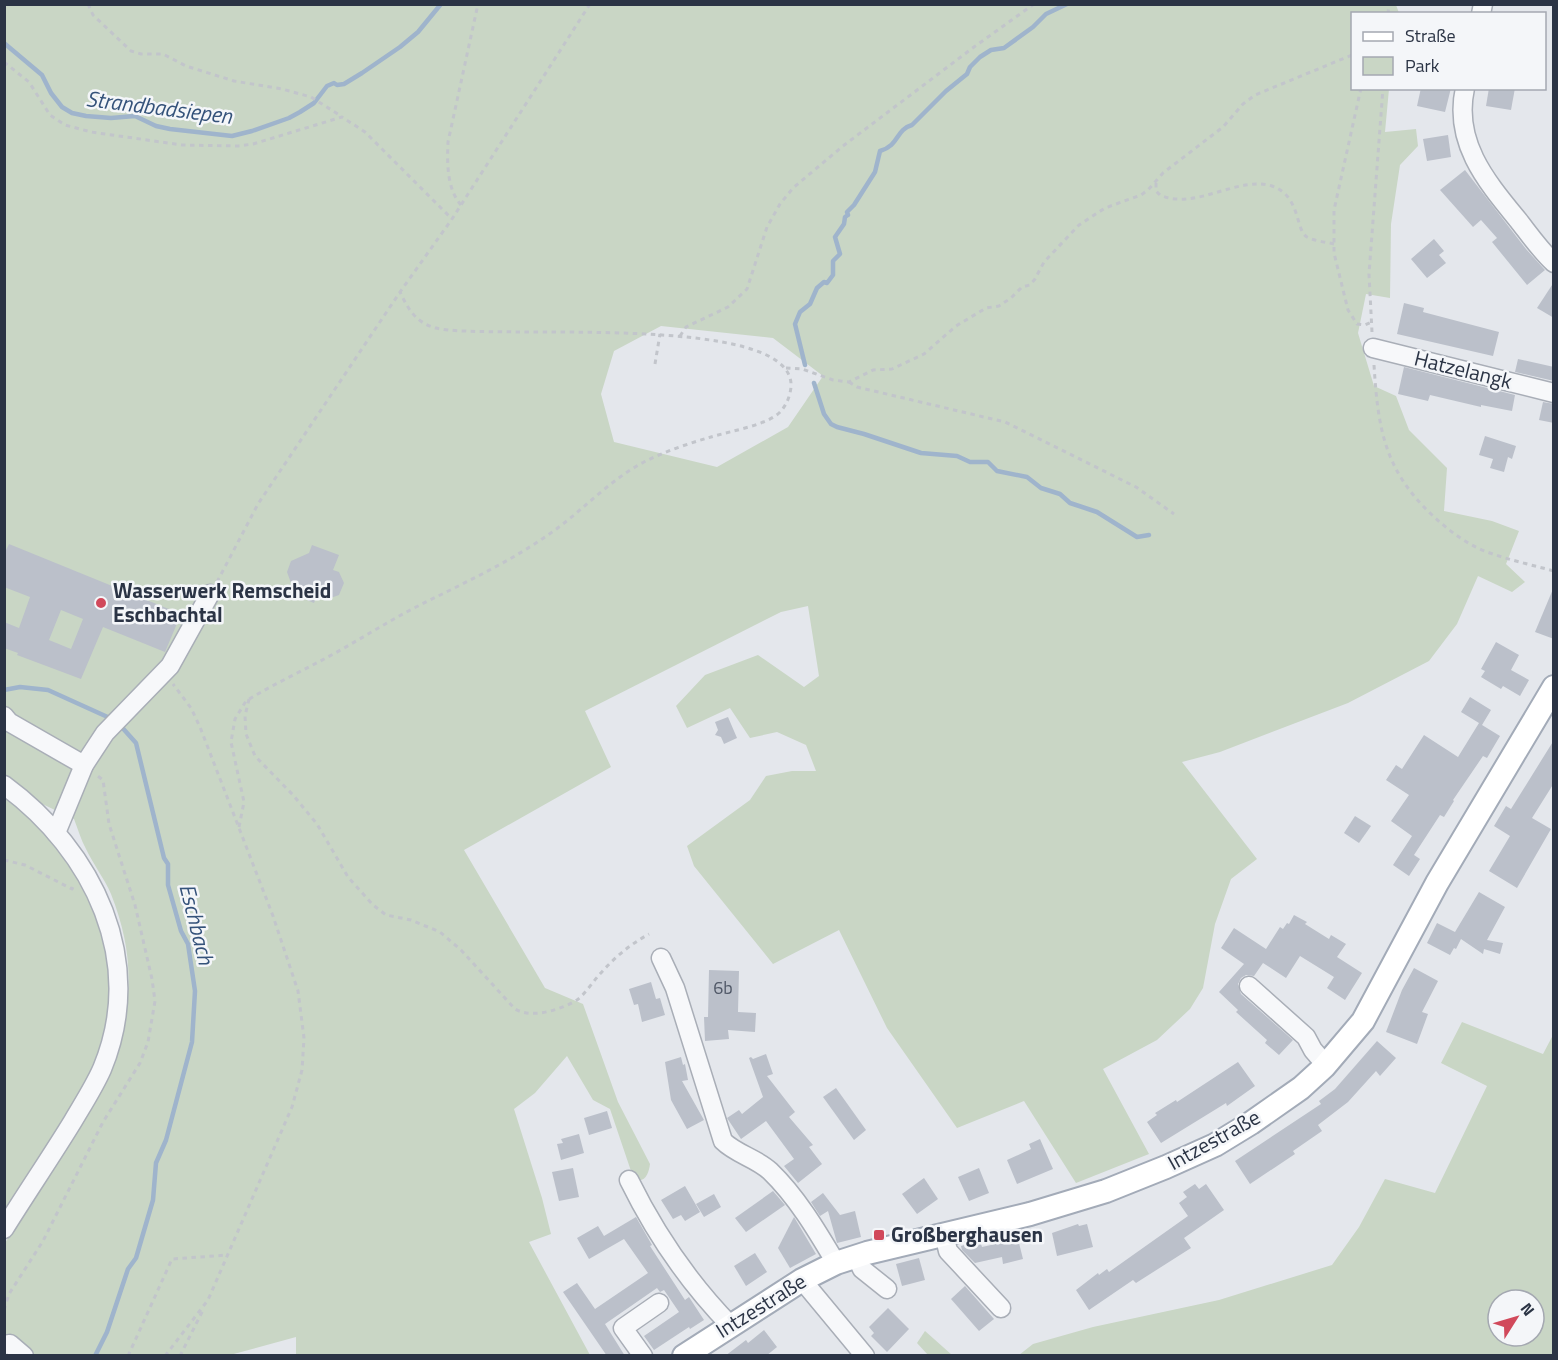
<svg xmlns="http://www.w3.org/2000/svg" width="1558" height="1360" font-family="'Titillium Web',sans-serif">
  <rect width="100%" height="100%" fill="#e4e7ec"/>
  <g fill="#c9d6c5" fill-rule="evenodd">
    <path d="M4 5H1396L1399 13 1352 14V88L1389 89 1385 132 1416 129 1418 146 1400 165 1391 224 1390 298 1366 294 1358 333 1374 386 1396 396 1409 430 1447 468 1444 511 1492 521 1519 531 1506 564 1525 582 1512 592 1478 576 1457 624 1429 661 1348 703 1220 752 1182 762 1257 859 1231 879 1215 924 1203 988 1190 1009 1157 1040 1103 1069 1149 1154 1076 1183 1024 1101 957 1128 887 1028 839 930 773 964 694 866 687 846 750 800 766 776 792 771H816L806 745 777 732 750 738 730 708 687 728 676 706 705 675 758 655 804 687 819 676 808 606 781 612 585 711 611 767 464 850 545 988 583 1004 618 1102 650 1164C649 1172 646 1182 637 1180L631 1171 610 1109 593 1100 567 1056 535 1093 514 1109 542 1198 551 1234 529 1242 590 1355H296V1337L230 1355H5V1243L110 1070C133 1005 136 958 111 894 104 878 93 864 86 849 81 840 78 829 74 819L38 802 5 775ZM661 326 773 338 823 376 788 427 717 467 614 442 601 394 614 351Z"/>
    <path d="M5 796C79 856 137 958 99 1055 88 1082 72 1106 57 1131 40 1159 22 1187 5 1216Z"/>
    <path d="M1462 1022 1543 1054 1553 1035V1355H1019L1033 1344 1093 1327 1219 1300 1332 1265 1359 1227 1385 1179 1435 1193 1487 1086 1441 1063ZM1498 1300H1534V1336H1498Z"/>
    <polygon points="925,1331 952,1355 928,1355 917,1343"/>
  </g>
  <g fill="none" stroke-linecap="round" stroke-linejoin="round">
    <g stroke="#9fb4cc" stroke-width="4.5">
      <polyline points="4,43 42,75 51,93 62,107 72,113 86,116 111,118 135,116 156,126 170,129 232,136 252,131 289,118 300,112 314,103 327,86 334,83 337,85 344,84 362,73 400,47 418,32 441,4"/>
      <path d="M805 365 795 324 800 312 810 304 817 288 824 282 827 283 833 275V261L840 254 835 237 844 224 845 217 848 215 847 212 854 205 875 172 880 151C900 145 895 130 912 125L946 91 967 74 970 67 980 57 991 50 1004 48 1033 27 1046 14 1067 4"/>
      <polyline points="814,383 824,414 831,424 837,427 864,434 921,453 957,456 970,462 988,462 997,471 1027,477 1041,488 1060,494 1070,503 1097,512 1137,537 1149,535"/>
      <polyline points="4,690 20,687 48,690 112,719"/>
      <polyline points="95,1356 107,1332 128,1269 136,1258 153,1200 156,1163 166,1140 192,1042 195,991 188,944 181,931 168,885 168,864 164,858 136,743 119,724"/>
    </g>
  </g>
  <g fill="#bbc0ca" fill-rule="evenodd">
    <polygon points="1421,88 1451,88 1445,112 1417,106"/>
    <polygon points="1489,88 1515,88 1511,110 1486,106"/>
    <polygon points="1448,135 1451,157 1427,161 1423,139"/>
    <polygon points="1465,170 1526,249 1545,270 1527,285 1492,242 1497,238 1481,220 1473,227 1440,190"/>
    <polygon points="1434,239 1444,251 1439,255 1446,263 1427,278 1411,259"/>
    <polygon points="1554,282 1554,318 1537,308"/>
    <polygon points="1404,303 1424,308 1423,312 1499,332 1493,356 1397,334"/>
    <polygon points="1518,359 1554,367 1554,381 1515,372"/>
    <polygon points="1404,367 1515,395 1512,411 1481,405 1481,407 1430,395 1428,401 1398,394"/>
    <polygon points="1543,402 1554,404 1554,423 1539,420"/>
    <polygon points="1485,436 1516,446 1512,459 1508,457 1504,472 1490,468 1493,459 1479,455"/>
    <path d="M9 544 181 614 165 652 103 627 81 679 17 655 18 653 4 648V622L19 628 30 597 4 587V554ZM61 610 83 619 71 649 49 640Z"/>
    <polygon points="312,545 339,555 333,570 339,572 344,583 339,595 328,599 317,595 314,603 297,596 301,587 291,583 287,572 291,561 309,553"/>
    <polygon points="1553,589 1554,589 1554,639 1535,632"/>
    <polygon points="1496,642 1519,655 1511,670 1529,680 1520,696 1503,686 1501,689 1481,677 1485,671 1481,669"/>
    <polygon points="1470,697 1491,710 1482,725 1500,736 1487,758 1483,756 1453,800 1454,801 1444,817 1440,815 1414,855 1420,859 1409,876 1393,865 1412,836 1391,821 1409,795 1386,780 1396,765 1402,769 1424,735 1458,757 1479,723 1461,712"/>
    <polygon points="728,717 737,738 724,744 721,737 715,735 718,730 715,722"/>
    <polygon points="1554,740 1554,783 1532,818 1551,829 1517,888 1489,871 1510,836 1494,826 1506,806 1511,809"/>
    <polygon points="1355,816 1371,826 1359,843 1344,833"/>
    <polygon points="1479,892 1505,907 1487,940 1503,943 1500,954 1484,949 1483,954 1461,939 1456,949 1454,948 1450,955 1427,943 1437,923 1455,932"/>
    <polygon points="1294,915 1307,922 1305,924 1329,939 1331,935 1346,944 1337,957 1362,973 1345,1000 1327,988 1334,977 1300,956 1286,978 1263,963 1254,976 1246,975 1241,978 1238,984 1241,994 1293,1040 1279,1055 1265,1043 1267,1040 1236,1012 1238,1010 1219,992 1244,964 1221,948 1234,928 1266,949 1280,927 1283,929 1287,923 1289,924"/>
    <polygon points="1414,968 1438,981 1422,1012 1428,1014 1417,1044 1386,1032 1402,990"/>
    <polygon points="709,970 739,971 738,1012 756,1013 755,1032 728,1030 729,1039 705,1041 704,1017 708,1017"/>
    <polygon points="651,982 656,999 660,998 665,1015 642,1022 638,1004 634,1005 629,989"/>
    <polygon points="1377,1041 1396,1058 1380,1076 1376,1071 1348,1102 1318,1125 1322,1131 1293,1151 1295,1154 1250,1184 1235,1161 1321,1104 1319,1101 1335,1089"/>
    <polygon points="766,1054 773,1074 767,1076 795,1112 789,1117 813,1145 809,1147 822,1164 798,1183 784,1166 794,1159 766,1121 741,1139 727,1118 739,1110 742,1114 763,1097 749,1058 751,1057 753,1059"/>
    <polygon points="681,1057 683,1065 685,1064 688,1080 682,1081 704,1120 687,1129 671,1100 665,1062"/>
    <polygon points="1238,1062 1255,1086 1227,1106 1226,1103 1161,1143 1147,1122 1157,1115 1155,1113 1176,1100 1177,1102"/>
    <polygon points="836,1088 866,1130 854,1140 823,1097"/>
    <polygon points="607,1111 612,1128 589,1135 584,1118"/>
    <polygon points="579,1134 584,1153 561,1160 557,1144 563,1143 561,1139"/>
    <polygon points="1040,1139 1053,1169 1017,1184 1007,1160 1031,1149 1029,1144"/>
    <polygon points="573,1168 579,1197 559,1201 552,1172"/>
    <polygon points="979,1168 989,1193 969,1201 958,1177"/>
    <polygon points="924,1178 938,1199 917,1214 902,1194"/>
    <polygon points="1195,1184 1199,1189 1206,1184 1224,1210 1184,1238 1191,1248 1136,1283 1133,1280 1089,1310 1076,1290 1098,1273 1099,1275 1107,1269 1109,1272 1188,1216 1179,1203 1187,1197 1183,1192"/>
    <polygon points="685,1186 700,1212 685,1221 681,1215 673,1219 661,1200"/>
    <polygon points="773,1191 785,1205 746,1232 735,1218"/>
    <polygon points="823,1193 840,1215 855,1211 861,1237 837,1243 828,1211 820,1216 811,1202"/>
    <polygon points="714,1194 721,1207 704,1217 696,1204"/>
    <polygon points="636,1217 652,1245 650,1246 685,1300 689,1297 704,1320 690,1329 689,1327 654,1350 644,1336 679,1312 664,1290 660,1292 657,1288 605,1324 625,1356 607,1356 563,1292 577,1283 595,1309 648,1273 624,1239 589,1259 577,1238 598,1226 604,1236"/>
    <polygon points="794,1217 816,1254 790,1268 778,1248"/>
    <polygon points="1078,1224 1079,1226 1087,1224 1093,1247 1057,1256 1052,1233"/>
    <polygon points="1018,1239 1023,1259 1003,1264 1002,1257 975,1263 962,1250 961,1246 980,1241 982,1247"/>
    <polygon points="755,1253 767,1272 746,1286 734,1266"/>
    <polygon points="919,1258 925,1280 902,1286 896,1264"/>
    <polygon points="965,1286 994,1319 979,1331 951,1299"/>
    <polygon points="888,1308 909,1329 887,1352 871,1336 874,1333 869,1327"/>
    <polygon points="764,1330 777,1347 766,1356 725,1356 746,1340 748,1343"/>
  </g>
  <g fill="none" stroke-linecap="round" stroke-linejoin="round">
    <defs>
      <g id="minor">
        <polyline points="1481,14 1483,4"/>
        <path d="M1465 88C1453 142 1486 181 1518 220 1529 234 1540 250 1554 263"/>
        <polyline points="1373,348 1554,393"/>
        <polyline points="4,716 9,722 84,765"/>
        <path d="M4 785C94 851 147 961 102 1069 94 1087 83 1104 73 1121 51 1157 27 1192 4 1229"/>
        <polyline points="56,833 84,765 105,733 170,666 210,594"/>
        <path d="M661 958 675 988 723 1141C736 1154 756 1158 770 1171 797 1197 817 1231 836 1263"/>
        <polyline points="1249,986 1306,1037 1313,1050 1326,1065"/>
        <path d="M629 1180C656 1235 688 1282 731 1326"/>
        <polyline points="944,1234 948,1251 1001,1308"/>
        <polyline points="856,1256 862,1269 887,1289"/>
        <polyline points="802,1280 865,1356"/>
        <polyline points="4,1345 10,1344 24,1356"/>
        <polyline points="643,1356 623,1328 659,1303"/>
      </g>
      <polyline id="major" points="684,1356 802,1280 836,1263 867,1253 1030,1214 1106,1191 1166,1167 1215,1145 1251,1123 1301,1088 1324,1067 1363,1021 1437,883 1554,687"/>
    </defs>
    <use href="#minor" stroke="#a9aeb7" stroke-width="21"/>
    <use href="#major" stroke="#a3abb8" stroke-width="26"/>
    <g stroke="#c2c5cb" stroke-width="3" stroke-dasharray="4.5 4.5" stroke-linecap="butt">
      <polyline points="88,4 93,15 131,51 141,54 163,54 186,66 234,81 282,89 311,97 341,116"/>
      <polyline points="1388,14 1389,4"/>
      <polyline points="4,62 29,82 50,115 65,125 91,132 182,145 238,146 253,144 342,117 365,132 452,219"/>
      <polyline points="1361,88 1334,210 1334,253 1348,310 1357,324 1365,325 1372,322"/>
      <path d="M1156 183V191L1160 195C1195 211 1239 175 1272 186 1301 196 1295 230 1307 237 1314 241 1326 242 1334 244"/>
      <path d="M461 205C447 189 447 164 448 142L478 4"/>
      <polyline points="1372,332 1369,274 1383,88"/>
      <polyline points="680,336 686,327 728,307 747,289 767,227 780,204 793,188 843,146 974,47 1034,4"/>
      <polyline points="655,364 660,334"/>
      <path d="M1374 365C1378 428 1384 469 1431 514 1448 530 1466 544 1487 552 1509 560 1532 565 1554 571"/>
      <polyline points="786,368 802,369 833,380 849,382 873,370 892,369 924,354 956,326 986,308 999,306 1011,298 1022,287 1030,285 1035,279 1044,262 1079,225 1105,208 1141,195 1148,190 1163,173 1223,127 1243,104 1255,95 1352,55"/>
      <polyline points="849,382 857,387 1005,422 1136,487 1174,514"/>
      <polyline points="217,582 258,504 400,292 452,219 590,4"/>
      <path d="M249 699 245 716 246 734 255 756 293 795 317 824 348 877 373 905 386 915 411 920 440 932 461 950 515 1009C532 1019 560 1010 577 1000 585 994 592 983 599 975 614 958 629 945 649 934"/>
      <path d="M239 827 244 802 231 742 235 719 246 701C272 685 300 672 326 658 358 641 388 621 420 605 476 577 534 551 581 509 601 492 622 473 646 461 666 451 690 443 711 437 730 431 769 425 781 411 787 404 790 396 791 387 796 310 487 341 436 328 416 323 408 309 400 292"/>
      <polyline points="4,860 25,865 72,889 74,885"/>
      <polyline points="4,1310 9,1294 43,1241 103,1122 140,1063 148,1042 155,1001 152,979 135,905 109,824 103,780 95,774"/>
      <polyline points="128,1356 172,1259 228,1255"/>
      <polyline points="165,1356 208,1300 292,1107 302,1070 304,1038 298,991 273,916 200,727 191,708 173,684"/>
      <polyline points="180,1356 203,1310"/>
    </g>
    <use href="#minor" stroke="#f7f8fa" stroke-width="18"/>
    <use href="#major" stroke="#fff" stroke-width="22"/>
  </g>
  <g fill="#d1495b" stroke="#f4f6f9" stroke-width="2">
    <circle cx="101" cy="603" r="6"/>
    <rect x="873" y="1229" width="12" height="12" rx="3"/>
  </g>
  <g text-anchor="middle" stroke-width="5" stroke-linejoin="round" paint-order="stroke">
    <g font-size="18" fill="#4f5766">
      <text x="723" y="994">6b</text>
    </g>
    <g font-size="21" fill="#2b3445" stroke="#f4f6f9">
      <text transform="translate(1463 370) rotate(14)" y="7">Hatzelangk</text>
      <text transform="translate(1214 1140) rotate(-29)" y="7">Intzestraße</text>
      <text transform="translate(761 1306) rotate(-32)" y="7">Intzestraße</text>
    </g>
    <g font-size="21" font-weight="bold" fill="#2b3445" stroke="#f4f6f9" text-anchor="start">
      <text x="113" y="598">Wasserwerk Remscheid<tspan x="113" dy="24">Eschbachtal</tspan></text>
      <text x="891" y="1242">Großberghausen</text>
    </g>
    <g font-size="22" font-style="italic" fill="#34527a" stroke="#f4f6f9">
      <text transform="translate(159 107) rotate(7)" y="8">Strandbadsiepen</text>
      <text transform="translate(197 924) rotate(76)" y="8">Eschbach</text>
    </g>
  </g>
  <rect width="1558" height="1360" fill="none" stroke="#2b3445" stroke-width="12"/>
  <rect x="1351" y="12" width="195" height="78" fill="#f4f6f9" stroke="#a4a8b1" stroke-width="1.5"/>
  <rect x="1363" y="32" width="30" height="9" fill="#ffffff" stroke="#a4a8b1" stroke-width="1.5"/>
  <text x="1405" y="42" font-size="18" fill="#2b3445">Straße</text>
  <rect x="1363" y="57" width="30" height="18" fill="#c9d6c5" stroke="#a4a8b1" stroke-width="1.5"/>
  <text x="1405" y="72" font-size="18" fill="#2b3445">Park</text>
  <g transform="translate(1516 1318) rotate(53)"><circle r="28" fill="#f4f6f9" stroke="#a4a8b1" stroke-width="1.5"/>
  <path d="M0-4.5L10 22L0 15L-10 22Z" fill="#d1495b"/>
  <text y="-9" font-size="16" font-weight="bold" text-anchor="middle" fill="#2b3445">N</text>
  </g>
</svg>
